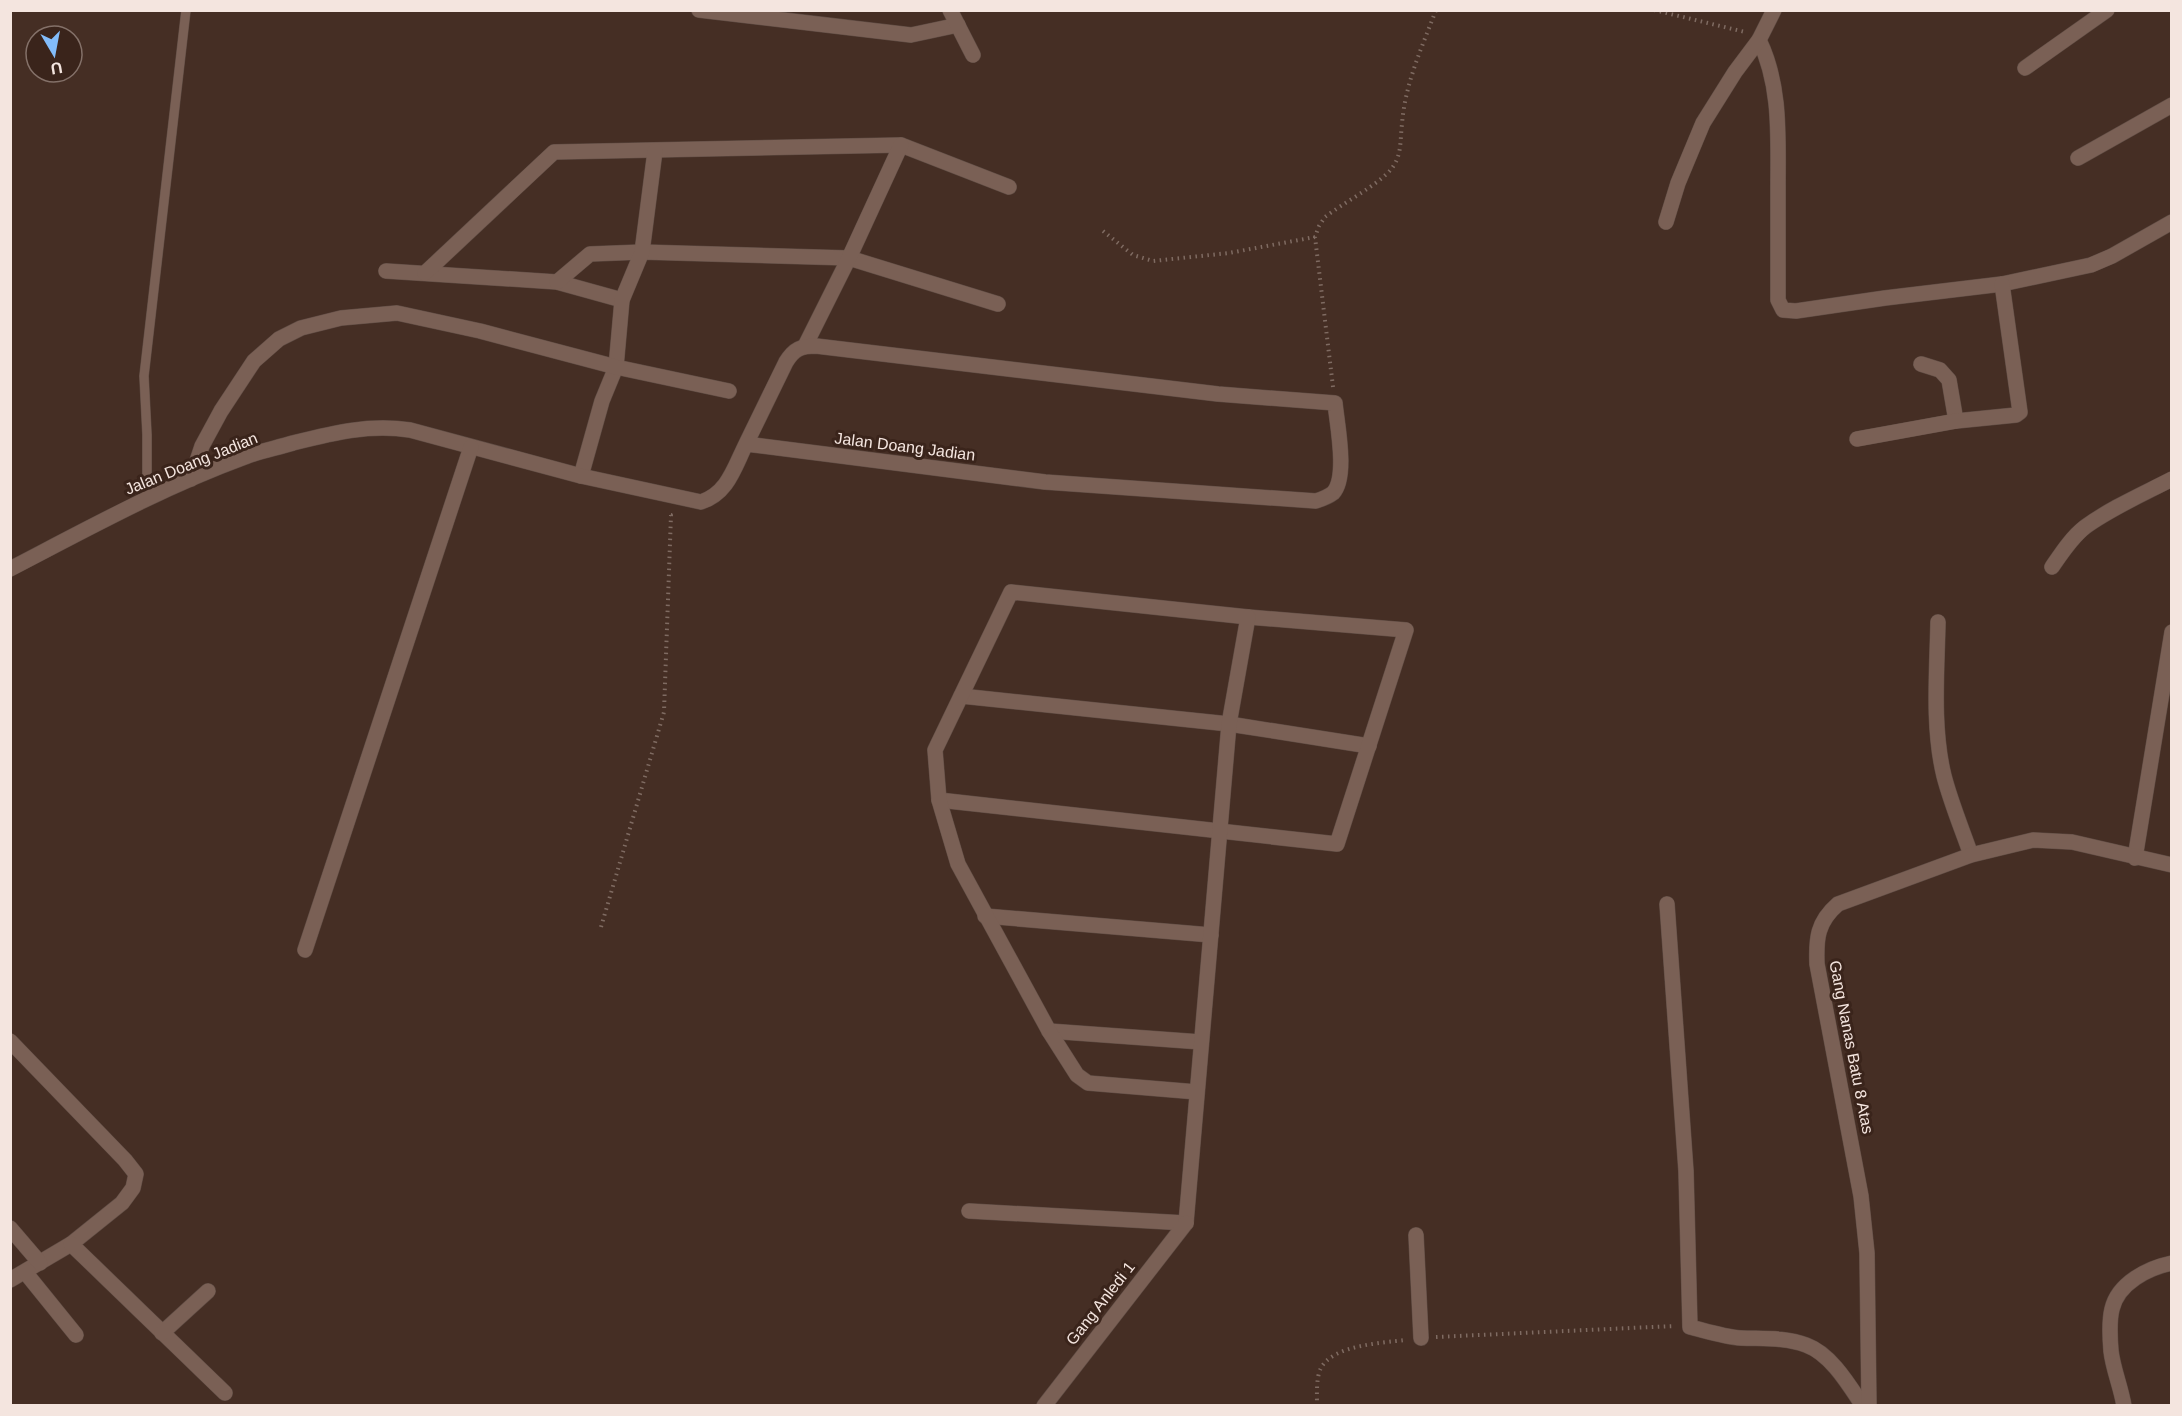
<svg xmlns="http://www.w3.org/2000/svg" width="2182" height="1416" font-family="Helvetica,sans-serif">
  <rect width="100%" height="100%" fill="#452e24"/>
  <g fill="none" stroke-linecap="round" stroke-linejoin="round">
    <defs>
      <polyline id="lane" points="147,498 147,435 144,376 186,10"/>
      <g id="street">
        <polyline points="699,10 911,35 958,25"/>
        <polyline points="950,10 973,55"/>
        <path d="M1759 40C1781 85 1778 136 1778 185 1778 223 1778 261 1778 300L1783 310 1796 311 1885 298 2002 284 2091 265 2112 256 2172 222"/>
        <polyline points="2025,68 2107,10"/>
        <polyline points="2078,158 2172,105"/>
        <polyline points="1666,222 1678,183 1703,123 1735,72 1759,40 1774,10"/>
        <polyline points="386,271 557,282 622,300"/>
        <polyline points="425,273 554,152 901,145 1009,187"/>
        <polyline points="557,282 590,254 642,252 849,258 998,304"/>
        <polyline points="805,346 849,258 901,145"/>
        <polyline points="1921,364 1940,370 1949,380 1956,421"/>
        <polyline points="1857,439 1956,421 2016,415 2020,412 2002,284"/>
        <polyline points="581,476 602,401 616,367 622,300 642,252 655,151"/>
        <polyline points="191,479 202,446 221,411 254,361 279,339 301,328 341,318 397,313 480,331 616,367 729,391"/>
        <path d="M2052 567C2061 554 2071 538 2085 527 2111 508 2143 494 2172 479"/>
        <path d="M10 569C87 529 163 487 245 457 260 451 277 448 293 443 333 433 368 424 410 430L581 476 701 502C728 493 734 468 746 444L1045 482 1316 501C1322 499 1328 497 1333 493 1348 477 1337 424 1335 403L1218 394 816 346C801 346 794 349 786 362L746 444"/>
        <path d="M1938 622C1937 672 1932 727 1944 776 1951 803 1962 829 1971 855"/>
        <polyline points="961,696 1229,724 1369,746"/>
        <polyline points="939,800 1337,844 1406,630 1248,617"/>
        <polyline points="2135,858 2172,632"/>
        <path d="M1667 904 1686 1171 1690 1327C1706 1331 1724 1337 1741 1338 1762 1339 1785 1337 1806 1345 1831 1354 1849 1385 1863 1406"/>
        <polyline points="985,916 1211,935"/>
        <polyline points="305,950 471,447"/>
        <polyline points="1049,1031 1201,1042"/>
        <polyline points="10,1041 125,1160 136,1174 133,1188 122,1203 71,1244 10,1280"/>
        <polyline points="969,1211 1186,1223"/>
        <polyline points="1186,1223 1229,724 1248,617 1011,592 935,750 939,800 958,864 1049,1031 1077,1075 1088,1083 1197,1092"/>
        <polyline points="10,1228 40,1263"/>
        <polyline points="1416,1235 1421,1338"/>
        <polyline points="71,1244 225,1393"/>
        <polyline points="25,1272 76,1335"/>
        <polyline points="162,1333 208,1291"/>
        <polyline points="1044,1406 1186,1223"/>
        <path d="M1869 1406 1867 1253 1861 1196 1817 964C1816 939 1817 922 1838 904L1971 855 2033 840 2072 842 2172 865"/>
        <path d="M2124 1406C2121 1387 2113 1369 2111 1351 2110 1339 2109 1321 2112 1309 2118 1283 2148 1268 2172 1263"/>
      </g>
    </defs>
    <use href="#lane" stroke="#5f4c44" stroke-width="10"/>
    <use href="#street" stroke="#5f4c44" stroke-width="16"/>
    <g stroke="#7f6b62" stroke-width="4" stroke-dasharray="1.5 4.5" stroke-linecap="butt">
      <polyline points="1654,10 1745,32"/>
      <polyline points="1103,231 1133,255 1153,261 1229,253 1315,237"/>
      <path d="M1333 387 1315 237 1319 226 1325 217C1343 203 1380 184 1392 168 1402 155 1400 140 1402 124 1405 84 1422 47 1436 10"/>
      <polyline points="601,927 664,712 671,515 667,514"/>
      <polyline points="1436,1337 1674,1326"/>
      <path d="M1317 1406C1317 1395 1316 1377 1321 1368 1333 1345 1382 1343 1405 1340"/>
    </g>
    <use href="#lane" stroke="#7a6055" stroke-width="9"/>
    <use href="#street" stroke="#7a6055" stroke-width="15"/>
  </g>
  <g text-anchor="middle" stroke-width="6" stroke-linejoin="round" paint-order="stroke">
    <g font-size="16" fill="#f4e5df" stroke="#3a241b">
      <text transform="translate(905 446) rotate(7)" y="6">Jalan Doang Jadian</text>
      <text transform="translate(191 463) rotate(-22)" y="6">Jalan Doang Jadian</text>
      <text transform="translate(1852 1047) rotate(79)" y="6">Gang Nanas Batu 8 Atas</text>
      <text transform="translate(1100 1303) rotate(-52)" y="6">Gang Anledi 1</text>
    </g>
  </g>
  <rect width="2182" height="1416" fill="none" stroke="#f4e5df" stroke-width="24"/>
  <g transform="translate(54 54) rotate(170)"><circle r="28" fill="#3a241b" stroke="#847169" stroke-width="1.5"/>
  <path d="M0-4.5L10 22L0 15L-10 22Z" fill="#82bcfa"/>
  <text y="-9" font-size="16" font-weight="bold" text-anchor="middle" fill="#f4e5df">U</text>
  </g>
</svg>
